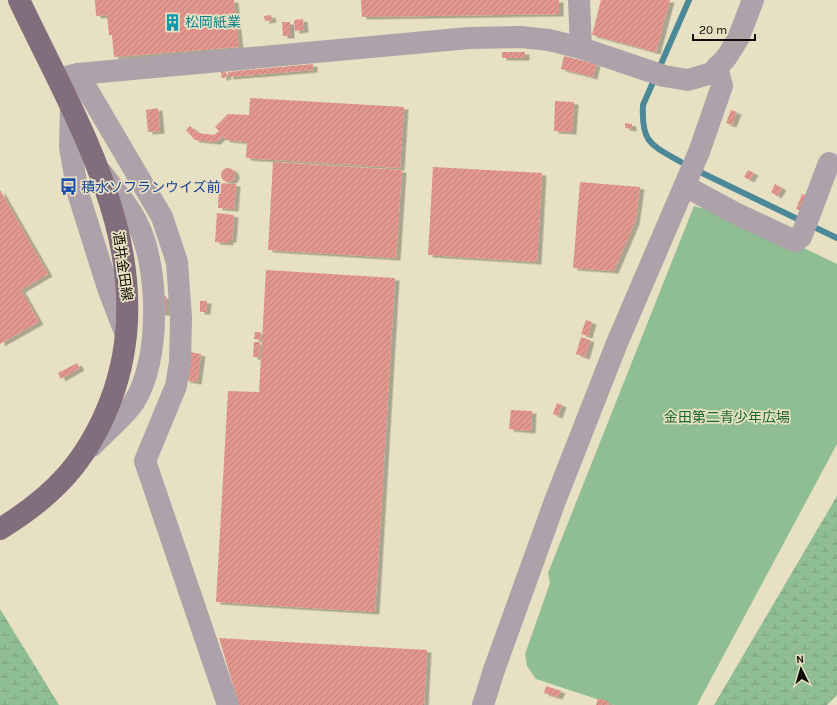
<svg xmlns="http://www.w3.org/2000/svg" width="837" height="705" font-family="Karla,'Noto Sans JP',sans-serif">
  <defs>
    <pattern id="wetland-marsh" width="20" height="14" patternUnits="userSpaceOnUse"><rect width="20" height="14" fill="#8fbd94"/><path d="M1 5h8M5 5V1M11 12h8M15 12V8" fill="none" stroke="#7aa17e"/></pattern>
    <pattern id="building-hatch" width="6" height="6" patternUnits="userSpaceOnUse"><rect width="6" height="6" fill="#e2978e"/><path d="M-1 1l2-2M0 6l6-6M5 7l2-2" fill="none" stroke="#c18179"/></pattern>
    <filter id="shadow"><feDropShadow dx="4.5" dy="2.5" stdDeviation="0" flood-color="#0004"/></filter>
  </defs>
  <rect width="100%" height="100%" fill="#e8e0c2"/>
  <g fill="url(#wetland-marsh)">
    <polygon points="837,496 837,695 827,705 714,705"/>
    <polygon points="0,609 59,705 0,705"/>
  </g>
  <polygon fill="#8fbd94" points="694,206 748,221 837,264 837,444 697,705 615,705 536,679 527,666 525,654 550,583 548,573"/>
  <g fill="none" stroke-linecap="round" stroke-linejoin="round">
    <g stroke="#4c8998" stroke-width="6">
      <path d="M681 162C651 145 641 143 643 105L689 0"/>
      <polyline points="698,171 837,238"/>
    </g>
  </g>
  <g fill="url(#building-hatch)" filter="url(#shadow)">
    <polygon points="95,0 234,0 239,47 114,57 112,35 109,35 107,15 96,16"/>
    <polygon points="361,0 559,0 559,14 362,17"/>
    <polygon points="601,0 670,0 656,52 592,35"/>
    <polygon points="271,15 272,20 265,21 264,16"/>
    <polygon points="303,19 304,30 295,31 294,20"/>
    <polygon points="282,22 290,22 290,36 283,36"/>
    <rect x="502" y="52" width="23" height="6"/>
    <polygon points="564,56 596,64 593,77 561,69"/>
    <polygon points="313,64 313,70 229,77 228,72"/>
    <polygon points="226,71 227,77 222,78 221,72"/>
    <polygon points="250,98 404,107 400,168 246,158 247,142 226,140 223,136 216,142 195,140 186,130 190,126 198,133 214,135 219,131 215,127 228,114 249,115"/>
    <polygon points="555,101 574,102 572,132 554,131"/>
    <polygon points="158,108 160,131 148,132 146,110"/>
    <polygon points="731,110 737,112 732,125 726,123"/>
    <polygon points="625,123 632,124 632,129 625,128"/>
    <polygon points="273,162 402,170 396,258 268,250"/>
    <polygon points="433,167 542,173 537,262 428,255"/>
    <circle cx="228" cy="175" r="7"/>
    <polygon points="748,170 754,173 750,180 744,177"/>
    <polygon points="580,182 640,187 635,222 614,271 573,268"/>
    <polygon points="219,183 236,184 234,209 218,208"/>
    <polygon points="775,184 782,188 777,196 771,192"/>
    <polygon points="0,190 48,274 21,290 39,322 0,344"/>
    <polygon points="802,194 808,196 801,211 796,209"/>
    <polygon points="217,213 234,215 232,240 229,240 229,243 215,242"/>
    <polygon points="266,270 395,278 375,612 216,602 228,391 259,392"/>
    <rect x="160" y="296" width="6" height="17"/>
    <polygon points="200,301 207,301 206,312 200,312"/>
    <polygon points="586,320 592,322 588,336 581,334"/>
    <polygon points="255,332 261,332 260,340 254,339"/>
    <polygon points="581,337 590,340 585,357 576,354"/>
    <polygon points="254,342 260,342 259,357 253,357"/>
    <polygon points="189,352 201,354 197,382 185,380"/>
    <polygon points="77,363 80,368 61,379 58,373"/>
    <polygon points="557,403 562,405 558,416 553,414"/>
    <polygon points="511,410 532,411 531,431 509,429"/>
    <polygon points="219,638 427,650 424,705 239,705"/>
    <polygon points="546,686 561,691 558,697 544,693"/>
    <polygon points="598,698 609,702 608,705 596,705"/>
  </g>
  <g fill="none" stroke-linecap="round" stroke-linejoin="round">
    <g stroke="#ada1aa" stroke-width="22">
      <polyline points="579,0 581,48"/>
      <polyline points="78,74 162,217 177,262 181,318 180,362 176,386 145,461 228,705"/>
      <polyline points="59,79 78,74 469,38 521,37 549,40 581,48 664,76 688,80 712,73 726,58 738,39 753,0"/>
      <polyline points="71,106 70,147 78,193 108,288 126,335"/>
      <polyline points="685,186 735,213 795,241 801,237 829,163"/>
      <path d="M92 446C104 433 125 416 134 402 161 361 159 270 139 227 130 206 114 190 101 172"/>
      <polyline points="483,705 494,670 555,501 617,343 699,152 722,86 717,67"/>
    </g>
    <path stroke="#816d7c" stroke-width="22" d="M0 529C54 496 87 461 110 402 165 260 78 125 19 0"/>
  </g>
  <defs>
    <symbol id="building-bare" viewBox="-9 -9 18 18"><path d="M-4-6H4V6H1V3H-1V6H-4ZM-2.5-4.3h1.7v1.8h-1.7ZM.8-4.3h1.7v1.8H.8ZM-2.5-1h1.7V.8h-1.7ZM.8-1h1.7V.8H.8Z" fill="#0f9aa8" stroke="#e8e0c2" stroke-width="2.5" paint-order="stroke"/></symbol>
    <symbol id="bus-bare" viewBox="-9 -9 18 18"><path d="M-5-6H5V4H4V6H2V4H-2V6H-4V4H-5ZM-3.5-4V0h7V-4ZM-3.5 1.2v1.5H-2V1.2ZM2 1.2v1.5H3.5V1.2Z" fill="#1a4fb4" stroke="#e8e0c2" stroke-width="2.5" paint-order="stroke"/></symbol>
  </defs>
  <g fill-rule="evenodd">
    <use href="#building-bare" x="160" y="10" width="25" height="25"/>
    <use href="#bus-bare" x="56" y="174" width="25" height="25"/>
  </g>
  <g text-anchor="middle" stroke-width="3.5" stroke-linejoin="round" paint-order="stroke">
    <g font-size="14" fill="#0d838f" stroke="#e8e0c2" text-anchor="start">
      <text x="185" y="27">松岡紙業</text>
    </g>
    <g font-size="14" fill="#164399" stroke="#e8e0c2" text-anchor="start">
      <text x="81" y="192">積水ソフランウイズ前</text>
    </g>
    <g font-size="14" fill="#0e0c03" stroke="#e8e0c2">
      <text transform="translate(123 266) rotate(82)" y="5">酒井金田線</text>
    </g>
    <g font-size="14" fill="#15682a" stroke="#e8e0c2">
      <text x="727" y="422">金田第二青少年広場</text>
    </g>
  </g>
  <g transform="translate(801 669) rotate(355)" stroke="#e8e0c2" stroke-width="3" paint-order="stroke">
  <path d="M0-3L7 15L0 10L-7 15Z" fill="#0e0c03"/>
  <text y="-6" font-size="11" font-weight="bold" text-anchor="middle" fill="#0e0c03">N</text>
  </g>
  <path d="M693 34v6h62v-6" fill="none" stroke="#0e0c03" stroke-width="2"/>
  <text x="699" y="34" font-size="12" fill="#0e0c03" stroke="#e8e0c2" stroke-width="3" paint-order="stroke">20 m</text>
</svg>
